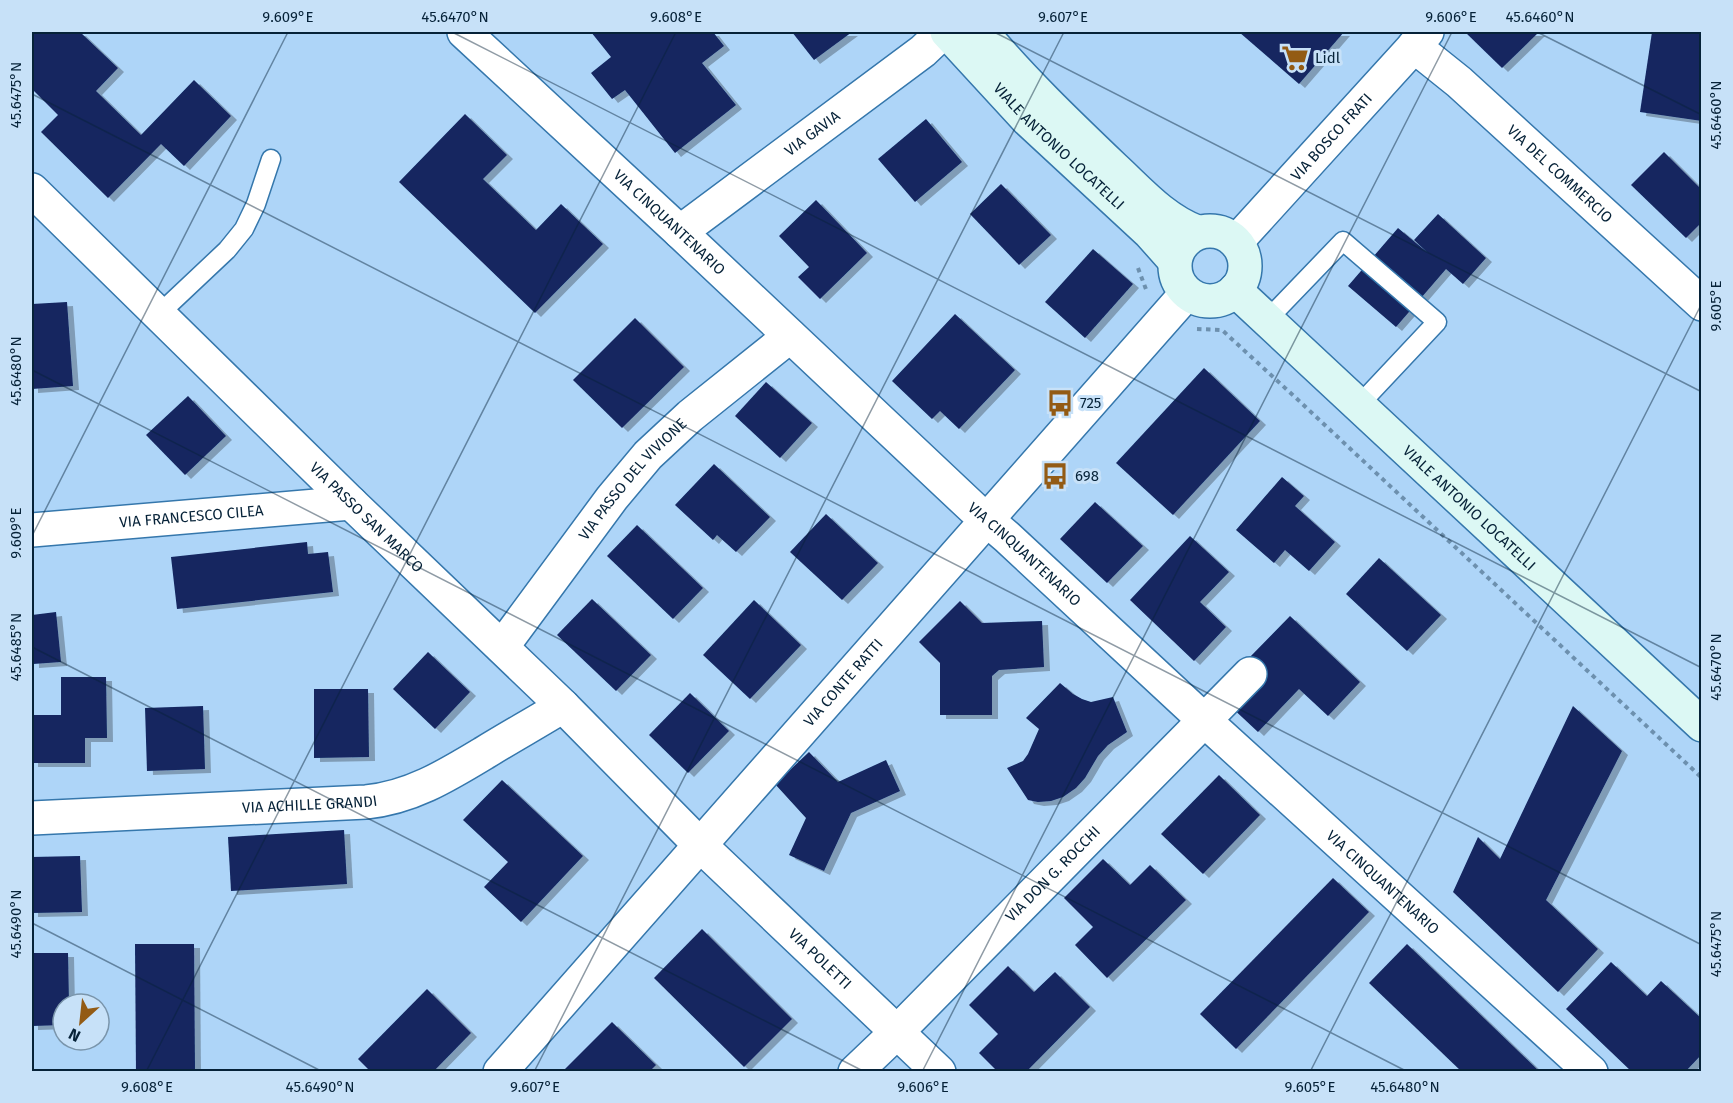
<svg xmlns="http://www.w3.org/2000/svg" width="1733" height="1103" font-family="'Fira Sans',sans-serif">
  <defs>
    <filter id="shadow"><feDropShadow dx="6" dy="4" stdDeviation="0" flood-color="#0004"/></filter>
  </defs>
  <rect width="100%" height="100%" fill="#aed5f8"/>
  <g fill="#132660" filter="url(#shadow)">
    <polygon points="32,32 80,32 118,68 96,91 141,135 194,80 231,116 184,166 161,144 108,198 41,132 58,115 32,89"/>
    <polygon points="591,32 713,32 724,46 702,63 736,105 675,153 625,90 612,99 591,73 611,57"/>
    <polygon points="792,32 852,32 814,60"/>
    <polygon points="1239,32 1344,32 1299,84"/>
    <polygon points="1465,32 1539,32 1502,68"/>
    <polygon points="1652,32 1702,32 1702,121 1640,112"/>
    <polygon points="465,114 507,155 483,179 536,230 561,204 603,244 535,313 399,182"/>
    <polygon points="926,119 962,162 915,202 878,159"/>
    <polygon points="1664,152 1702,190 1702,222 1686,238 1631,185"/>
    <polygon points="1001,184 1051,235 1019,265 970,214"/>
    <polygon points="816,200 867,253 820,299 798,277 809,267 779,236"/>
    <polygon points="1438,214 1486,258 1463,284 1446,269 1396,327 1348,286 1398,228 1428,253 1414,240"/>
    <polygon points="1093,249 1133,284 1085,338 1045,302"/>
    <polygon points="67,302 73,386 32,389 32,304"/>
    <polygon points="955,314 1015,370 959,429 940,411 932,419 892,381"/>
    <polygon points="635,318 684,367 622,428 573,380"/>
    <polygon points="1204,368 1260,421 1173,515 1116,463"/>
    <polygon points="766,382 812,423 780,458 735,416"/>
    <polygon points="188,396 226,436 185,475 146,435"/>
    <polygon points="714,464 770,517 736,552 717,535 713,540 675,505"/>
    <polygon points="1282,477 1304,496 1295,506 1335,542 1309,571 1285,550 1274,563 1236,530"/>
    <polygon points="1095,502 1143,546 1107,583 1060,539"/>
    <polygon points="826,514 878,563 842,600 790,552"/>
    <polygon points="637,525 703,588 673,619 607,556"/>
    <polygon points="1190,536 1229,572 1200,602 1226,627 1194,661 1130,600"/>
    <polygon points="307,542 308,554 328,552 333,592 177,609 171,557"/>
    <polygon points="1379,558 1441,615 1407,651 1346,594"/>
    <polygon points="592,599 651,655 616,691 557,635"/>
    <polygon points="754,600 801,645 750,699 703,655"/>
    <polygon points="960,601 982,623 1042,621 1044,667 999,670 992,676 992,715 940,715 940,663 919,642"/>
    <polygon points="56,612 61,662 33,664 32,615"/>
    <polygon points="1290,616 1360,682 1328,716 1299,689 1258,732 1228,704 1248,659"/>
    <polygon points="428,652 470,692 435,729 393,689"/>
    <polygon points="61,677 106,677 107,738 85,738 85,763 32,763 32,715 61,715"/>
    <polygon points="1060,683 1073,694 1082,699 1091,702 1113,697 1127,732 1108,745 1098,756 1085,778 1076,788 1063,797 1051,801 1038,802 1028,800 1007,768 1023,761 1028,754 1039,729 1026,718"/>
    <polygon points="314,689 368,689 369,757 314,758"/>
    <polygon points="690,693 729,731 688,773 649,735"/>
    <polygon points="203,706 205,769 147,771 145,708"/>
    <polygon points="1573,706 1622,751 1546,900 1598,949 1558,992 1453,892 1478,837 1500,859"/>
    <polygon points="809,752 838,782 886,760 900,791 851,813 824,871 789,855 806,818 775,784"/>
    <polygon points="1219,775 1260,815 1203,874 1161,834"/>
    <polygon points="502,780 583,856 521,922 484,887 508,862 463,820"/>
    <polygon points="344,830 347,884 231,891 228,837"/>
    <polygon points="80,856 82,912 32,913 32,857"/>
    <polygon points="1103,859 1130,885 1150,865 1186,900 1107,978 1075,945 1093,927 1064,898"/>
    <polygon points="1333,878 1369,912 1236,1049 1200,1014"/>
    <polygon points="702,929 792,1019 744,1067 654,978"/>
    <polygon points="135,944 194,944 195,1072 136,1072"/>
    <polygon points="1407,944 1540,1072 1462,1072 1369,983"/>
    <polygon points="32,953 68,953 69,1004 63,1004 63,1025 32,1026"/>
    <polygon points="1611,962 1647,996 1661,981 1702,1019 1702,1054 1685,1072 1632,1072 1566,1009"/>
    <polygon points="1008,966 1034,992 1055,972 1090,1007 1026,1072 998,1072 979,1053 998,1034 969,1005"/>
    <polygon points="427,989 471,1033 433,1072 371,1072 358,1059"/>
    <polygon points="612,1022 656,1065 649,1072 565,1072 564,1070"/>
  </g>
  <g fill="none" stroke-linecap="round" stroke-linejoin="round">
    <defs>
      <g id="lane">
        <polyline points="158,315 227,250 244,229 256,204 271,159"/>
        <polyline points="1267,320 1343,241 1437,322 1359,405"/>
      </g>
      <g id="street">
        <path id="s1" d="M464 32 680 232 973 508 1007 537 1204 720 1591 1072"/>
        <path id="s2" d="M1414 46 1459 82 1702 304"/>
        <path id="s3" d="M32 190 351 503 563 706 700 845 939 1072"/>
        <path id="s4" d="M680 232 923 51 943 32"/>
        <path id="s5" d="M1236 242 1427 32"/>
        <path id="s6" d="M32 530 351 503"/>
        <path id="s7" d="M502 647 612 498 648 455 690 416 790 336"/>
        <path id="s8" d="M32 818 366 802C410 798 446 776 484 753 510 737 537 722 563 706"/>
        <path id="s9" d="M500 1072 1187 293"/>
        <path id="s10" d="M855 1072 898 1031 1250 674"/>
      </g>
      <g id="secondary">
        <path id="s11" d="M947 32 1028 120 1150 233 1174 260"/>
        <path d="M982 32C1022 80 1068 124 1114 168 1140 192 1163 219 1197 232"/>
        <circle cx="1210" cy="266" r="35"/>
        <path id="s12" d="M1235 290 1702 725"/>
      </g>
    </defs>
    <use href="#lane" stroke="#3577ac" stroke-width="21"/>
    <use href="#street" stroke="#3577ac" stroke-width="36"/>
    <use href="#secondary" stroke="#3577ac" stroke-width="36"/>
    <g stroke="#6d90ae" stroke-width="4" stroke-dasharray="4.5 4.5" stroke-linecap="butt">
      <polyline points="1138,268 1147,292"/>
      <polyline points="1197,329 1222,330 1296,398 1702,778"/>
    </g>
    <use href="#lane" stroke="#fff" stroke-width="18"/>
    <use href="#street" stroke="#fff" stroke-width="33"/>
    <use href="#secondary" stroke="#dcf8f4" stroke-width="33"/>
  </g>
  <path fill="none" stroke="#062238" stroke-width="1.5" stroke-opacity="0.45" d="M452 32 1702 668M994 32 1702 392M1537 32 1702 115M32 94 1702 945M32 370 1408 1072M32 536 288 32M32 647 865 1072M32 923 323 1072M146 1072 676 32M534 1072 1064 32M922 1072 1452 32M1310 1072 1702 303M1698 1072 1702 1064"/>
  <defs>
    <symbol id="supermarket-bare" viewBox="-9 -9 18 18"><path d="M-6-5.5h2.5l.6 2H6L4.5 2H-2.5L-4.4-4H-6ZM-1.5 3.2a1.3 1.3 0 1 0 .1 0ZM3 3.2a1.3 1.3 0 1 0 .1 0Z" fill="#935b14" stroke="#c7e1f8" stroke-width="2.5" paint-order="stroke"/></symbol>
    <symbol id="bus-bare" viewBox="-9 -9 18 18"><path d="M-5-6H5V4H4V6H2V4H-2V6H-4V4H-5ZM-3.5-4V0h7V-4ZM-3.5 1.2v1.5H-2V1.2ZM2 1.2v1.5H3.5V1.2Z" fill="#935b14" stroke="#c7e1f8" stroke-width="2.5" paint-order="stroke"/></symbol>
  </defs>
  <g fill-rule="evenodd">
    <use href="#supermarket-bare" x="1276" y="39" width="38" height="38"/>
    <use href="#bus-bare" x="1041" y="384" width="38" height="38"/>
    <use href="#bus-bare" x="1036" y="457" width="38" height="38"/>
  </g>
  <g text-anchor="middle" stroke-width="6" stroke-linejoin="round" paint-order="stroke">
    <g font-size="15" fill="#062238" stroke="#c7e1f8" text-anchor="start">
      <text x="1315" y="63">Lidl</text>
      <text x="1080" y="408">725</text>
      <text x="1075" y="481">698</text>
    </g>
    <g font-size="15" fill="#062238" stroke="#c7e1f8">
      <text dy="5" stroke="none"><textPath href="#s4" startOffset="165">VIA GAVIA</textPath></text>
      <text dy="5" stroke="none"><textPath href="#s5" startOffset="142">VIA BOSCO FRATI</textPath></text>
      <text dy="5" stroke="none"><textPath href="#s11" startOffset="160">VIALE ANTONIO LOCATELLI</textPath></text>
      <text dy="5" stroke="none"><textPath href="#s2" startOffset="194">VIA DEL COMMERCIO</textPath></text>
      <text dy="5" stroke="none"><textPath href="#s1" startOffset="280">VIA CINQUANTENARIO</textPath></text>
      <text dy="5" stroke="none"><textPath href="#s7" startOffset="213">VIA PASSO DEL VIVIONE</textPath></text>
      <text dy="5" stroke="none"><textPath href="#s12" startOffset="320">VIALE ANTONIO LOCATELLI</textPath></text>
      <text dy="5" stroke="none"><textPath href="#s6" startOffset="160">VIA FRANCESCO CILEA</textPath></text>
      <text dy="5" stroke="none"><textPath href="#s3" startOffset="468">VIA PASSO SAN MARCO</textPath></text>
      <text dy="5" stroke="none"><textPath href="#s1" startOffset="766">VIA CINQUANTENARIO</textPath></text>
      <text dy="5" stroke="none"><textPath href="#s9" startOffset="519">VIA CONTE RATTI</textPath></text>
      <text dy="5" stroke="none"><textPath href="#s8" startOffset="278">VIA ACHILLE GRANDI</textPath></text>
      <text dy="5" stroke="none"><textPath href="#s10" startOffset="280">VIA DON G. ROCCHI</textPath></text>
      <text dy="5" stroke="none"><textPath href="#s1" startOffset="1252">VIA CINQUANTENARIO</textPath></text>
      <text dy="5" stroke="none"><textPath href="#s3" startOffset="1101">VIA POLETTI</textPath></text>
    </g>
  </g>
  <rect width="1733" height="1103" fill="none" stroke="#c7e1f8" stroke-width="66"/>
  <g transform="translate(81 1022) rotate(207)"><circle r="28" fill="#c7e1f8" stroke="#7a95ab" stroke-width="1.5"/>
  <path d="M0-4.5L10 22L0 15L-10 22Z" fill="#935b14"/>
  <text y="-9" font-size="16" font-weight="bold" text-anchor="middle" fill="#062238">N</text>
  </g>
  <rect x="33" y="33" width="1667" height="1037" fill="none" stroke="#062238" stroke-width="2"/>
  <g font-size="15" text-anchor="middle" fill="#062238">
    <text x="288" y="22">9.609°E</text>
    <text x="455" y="22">45.6470°N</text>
    <text x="676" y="22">9.608°E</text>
    <text x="1063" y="22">9.607°E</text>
    <text x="1451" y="22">9.606°E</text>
    <text x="1540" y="22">45.6460°N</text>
    <text transform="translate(16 95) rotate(-90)" y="5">45.6475°N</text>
    <text transform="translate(1716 115) rotate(-90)" y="5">45.6460°N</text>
    <text transform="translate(1716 306) rotate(-90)" y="5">9.605°E</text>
    <text transform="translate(16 371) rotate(-90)" y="5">45.6480°N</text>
    <text transform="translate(16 533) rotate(-90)" y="5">9.609°E</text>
    <text transform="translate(16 647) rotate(-90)" y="5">45.6485°N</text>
    <text transform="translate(1716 667) rotate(-90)" y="5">45.6470°N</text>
    <text transform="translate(16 924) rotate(-90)" y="5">45.6490°N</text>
    <text transform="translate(1716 944) rotate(-90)" y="5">45.6475°N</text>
    <text x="147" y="1092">9.608°E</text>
    <text x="320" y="1092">45.6490°N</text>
    <text x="535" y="1092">9.607°E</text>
    <text x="923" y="1092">9.606°E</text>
    <text x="1310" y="1092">9.605°E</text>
    <text x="1405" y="1092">45.6480°N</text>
  </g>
</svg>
